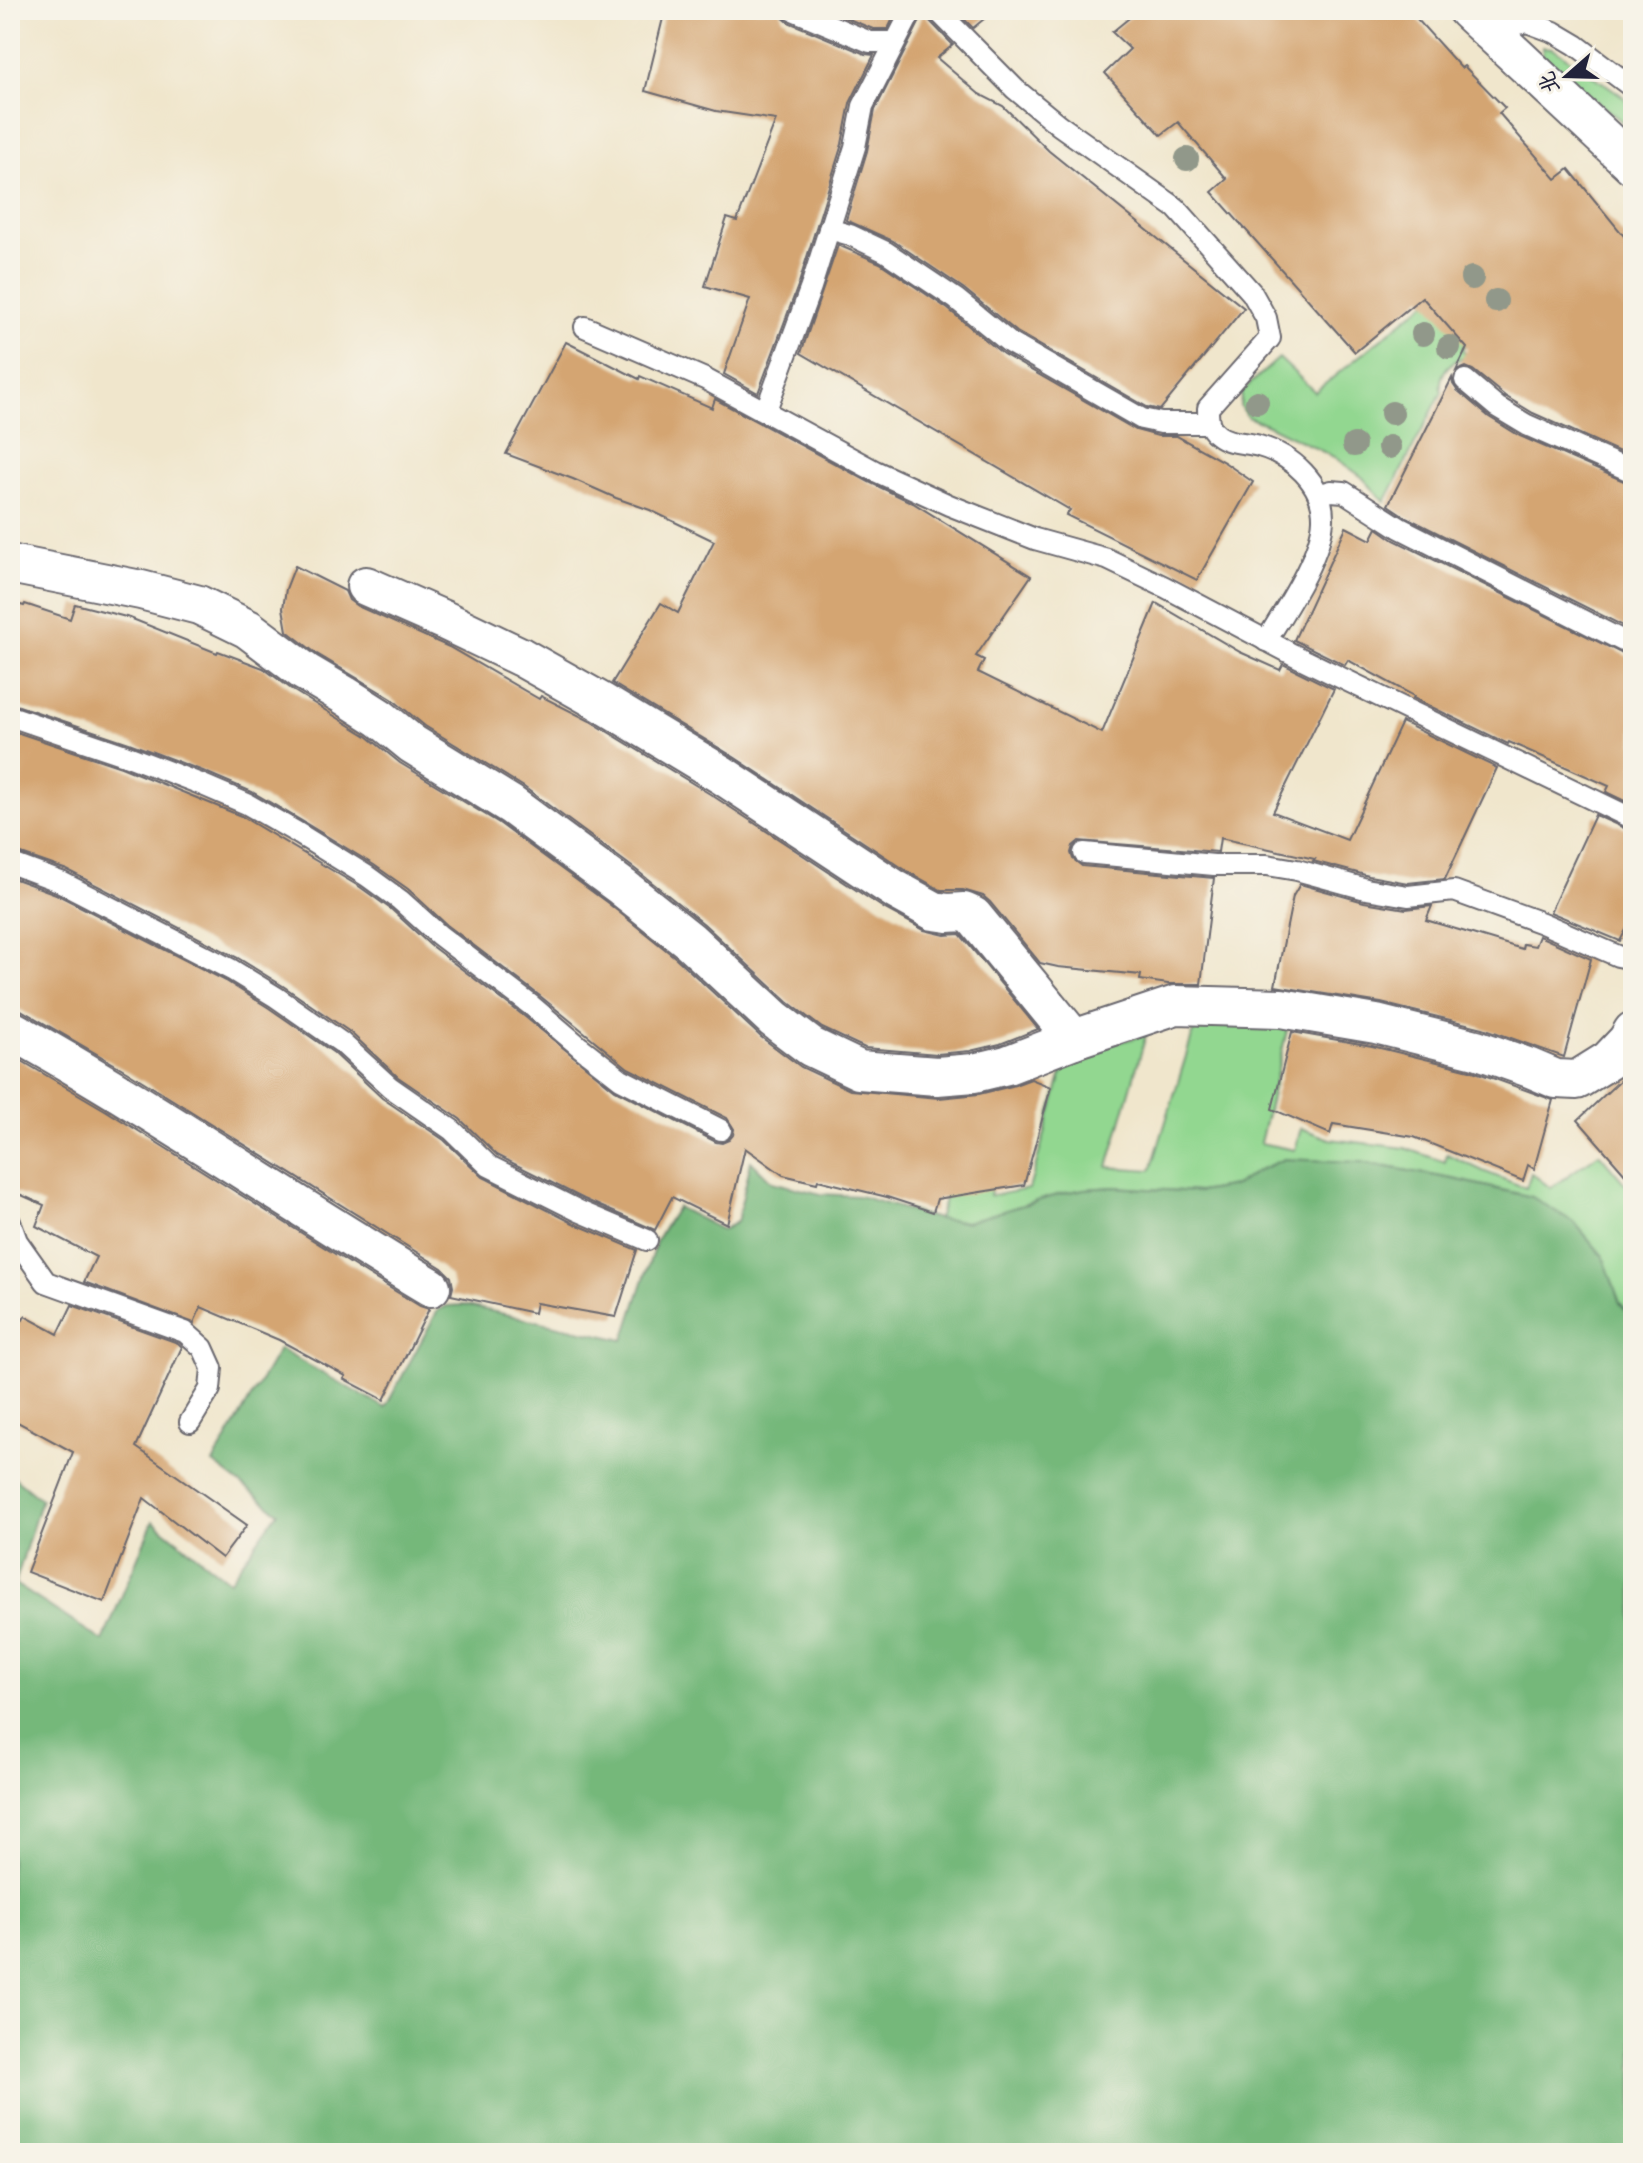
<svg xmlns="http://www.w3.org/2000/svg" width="1643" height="2163" font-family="'Playpen Sans','LXGW WenKai TC',sans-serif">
  <rect width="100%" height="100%" fill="#f7f3e8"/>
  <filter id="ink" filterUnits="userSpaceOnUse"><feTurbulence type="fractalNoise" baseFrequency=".0125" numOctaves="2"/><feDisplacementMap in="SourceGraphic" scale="16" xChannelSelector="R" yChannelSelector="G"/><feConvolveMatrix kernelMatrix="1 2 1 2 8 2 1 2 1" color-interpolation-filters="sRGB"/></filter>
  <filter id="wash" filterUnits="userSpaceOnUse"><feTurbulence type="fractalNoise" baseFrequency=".006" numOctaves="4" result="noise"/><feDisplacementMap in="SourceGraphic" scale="32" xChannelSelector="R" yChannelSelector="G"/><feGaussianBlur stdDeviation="1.8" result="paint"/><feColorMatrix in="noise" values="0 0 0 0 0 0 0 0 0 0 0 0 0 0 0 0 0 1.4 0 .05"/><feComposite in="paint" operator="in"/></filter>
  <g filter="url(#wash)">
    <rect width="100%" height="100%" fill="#f0e6cc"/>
    <g fill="#92d790" stroke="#5a7c66" stroke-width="2">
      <polygon points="1543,47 1553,48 1620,94 1633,106 1633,130 1577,86 1555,71 1542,57"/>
      <path d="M1477 261 1512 302 1462 348 1468 358C1463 359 1458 359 1454 362 1444 367 1438 382 1442 392L1385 502 1362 477 1334 457 1266 424 1247 417 1240 406 1242 391 1279 358 1315 392Z"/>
      <polygon points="1290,1018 1260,1143 1295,1150 1301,1128 1330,1139 1405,1148 1445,1162 1447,1154 1483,1171 1526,1188 1531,1173 1551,1188 1599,1153 1633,1193 1633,1318 1620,1303 1603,1256 1532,1197 1458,1180 1360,1162 1259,1170 1234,1186 1199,1192 1114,1187 1084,1189 1060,1194 966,1222 938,1219 981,1086 1017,1072 990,1196 1029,1189 1065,1063 1089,1050 1146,1035 1108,1167 1151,1170 1197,1020"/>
    </g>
    <polygon fill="#75b87a" stroke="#4c6d5a" stroke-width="2" points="1284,1159 1360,1162 1458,1180 1532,1197 1575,1223 1603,1256 1620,1303 1633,1318 1633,2153 10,2153 10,1474 41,1499 15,1584 103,1641 153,1521 229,1581 278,1512 213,1463 279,1349 385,1408 438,1310 447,1306 463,1305 624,1340 657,1239 677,1207 722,1230 737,1222 751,1161 772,1182 821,1194 859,1196 938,1219 966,1222 1060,1194 1084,1189 1114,1187 1199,1192 1234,1186 1259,1170"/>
    <g id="blocks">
      <g fill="#d4a572">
        <polygon points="665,10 780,10 782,17 788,22 865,54 874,55 850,103 842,144 799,283 758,393 724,374 750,299 705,286 727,218 737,221 776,120 716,111 645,91"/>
        <polygon points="827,10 897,10 888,29 873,29"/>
        <polygon points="955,10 995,10 973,28"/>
        <polygon points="1139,10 1409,10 1461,68 1464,66 1505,108 1499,113 1556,179 1569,169 1633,247 1633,458 1533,413 1505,396 1473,370 1466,367 1456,371 1467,348 1422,297 1355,352 1212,192 1227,179 1178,122 1161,135 1105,73 1130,49 1112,32"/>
        <polygon points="924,13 928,19 953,45 937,58 979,94 1003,106 1049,151 1244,308 1160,410 1147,407 1017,332 963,288 893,241 846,220 867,151 875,110"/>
        <polygon points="838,245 880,263 948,309 1003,354 1136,430 1158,436 1177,436 1224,462 1253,482 1197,580 1066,515 1070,510 801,353"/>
        <polygon points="566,342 639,379 640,376 712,408 715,399 869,482 913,503 1031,576 976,656 984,660 978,672 1102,733 1156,603 1240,652 1280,670 1283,664 1334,689 1273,812 1347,840 1402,722 1497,768 1445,879 1408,883 1369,876 1313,861 1315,859 1220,838 1218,852 1079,841 1073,846 1071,853 1073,859 1082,866 1214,878 1201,984 1168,984 1140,980 1141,975 1058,967 1040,963 990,902 983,896 963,890 941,890 907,871 734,757 612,683 661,603 678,613 714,541 650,510 616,498 573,479 506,454"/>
        <polygon points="1452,378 1453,384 1457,390 1489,417 1520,436 1633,485 1633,631 1406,517 1388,505"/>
        <polygon points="1346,527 1371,540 1377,528 1394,540 1633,659 1633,805 1606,792 1609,786 1509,742 1508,744 1413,698 1414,696 1348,660 1345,665 1294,640"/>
        <polygon points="295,566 345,591 349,600 357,606 449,647 539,699 541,696 590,721 710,794 885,909 924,930 945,935 960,934 1038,1029 1000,1044 970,1051 937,1054 865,1048 822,1028 788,1002 704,924 635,869 524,787 425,726 392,699 317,654 287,631 283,608 286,589"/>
        <polygon points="10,602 24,606 25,604 70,619 75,604 130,618 217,653 218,651 263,668 294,691 367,736 400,763 499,823 609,904 676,958 761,1037 801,1067 850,1090 939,1098 979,1094 1012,1086 1031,1079 1051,1087 1024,1185 937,1199 933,1212 887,1197 818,1180 817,1183 783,1175 745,1148 727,1224 672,1197 655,1230 584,1199 497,1155 460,1119 398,1077 350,1032 283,986 238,958 67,870 10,850 10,730 121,767 241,816 360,887 392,910 430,945 524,1016 615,1090 716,1142 722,1143 729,1140 733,1135 734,1129 727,1118 628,1068 540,996 447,925 408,889 374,865 302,821 252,792 203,771 129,743 10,703"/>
        <polygon points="1595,815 1633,832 1633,917 1620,941 1550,912"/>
        <polygon points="10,877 56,894 226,981 269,1008 334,1053 382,1098 444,1140 483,1177 573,1223 637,1250 616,1317 536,1303 534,1313 451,1295 453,1287 451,1277 442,1268 128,1072 21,1010 10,1007"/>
        <polygon points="1300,884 1364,902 1406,909 1432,906 1426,920 1522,949 1523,944 1535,946 1539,936 1591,959 1564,1057 1483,1028 1381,1003 1275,986 1293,896"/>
        <polygon points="1292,1032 1372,1046 1470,1070 1553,1100 1534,1169 1528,1165 1523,1181 1414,1137 1333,1124 1330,1134 1272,1109"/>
        <polygon points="10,1054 105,1110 367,1274 420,1306 429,1309 384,1400 344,1379 346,1376 279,1340 201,1307 194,1323 84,1282 96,1257 36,1226 44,1205 10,1190"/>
        <polygon points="1633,1068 1633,1183 1578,1120"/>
        <polygon points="72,1305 178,1343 182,1347 136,1447 247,1525 222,1558 144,1498 104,1602 27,1572 73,1452 10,1418 10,1313 23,1320 25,1316 58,1334"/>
      </g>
    </g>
  </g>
  <g filter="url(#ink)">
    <use href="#blocks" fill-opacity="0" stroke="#6a676e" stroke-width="2"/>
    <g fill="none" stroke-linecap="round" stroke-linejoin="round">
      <defs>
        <g id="service">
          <polyline points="793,10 870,42 895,42"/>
          <path d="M937 10 1015 89 1059 125 1176 208 1252 293 1266 318 1270 338 1208 408C1208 418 1208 428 1218 435 1229 444 1246 442 1259 446 1291 455 1324 483 1323 519 1322 555 1285 610 1266 641"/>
          <polyline points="1491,34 1505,27 1527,22 1554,32 1576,45 1633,88"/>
          <polyline points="829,229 850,235 886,252 956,299 1010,343 1142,419 1161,423 1208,423"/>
          <polyline points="585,327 705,379 875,471 949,505 1035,539 1107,559 1165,587 1292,654 1633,819"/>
          <polyline points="1465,380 1497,407 1527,425 1633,472"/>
          <polyline points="766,410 811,287 855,147 863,106 912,10"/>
          <polyline points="1319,495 1331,491 1344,492 1400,528 1633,646"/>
          <polyline points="10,716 125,755 198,783 247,804 296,832 367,876 400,900 439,935 532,1006 580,1047 621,1079 721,1130"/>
          <polyline points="1084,853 1214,865 1267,865 1297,870 1366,889 1408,896 1454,891 1542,923 1618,956 1633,959"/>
          <polyline points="10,863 61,882 232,970 276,997 342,1043 390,1087 452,1130 489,1166 579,1211 647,1240"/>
          <polyline points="10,1222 17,1241 46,1282 185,1332 203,1348 212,1368 210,1389 190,1422"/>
        </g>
        <g id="minor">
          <polyline points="1467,10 1633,165"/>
          <polyline points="10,564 141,590 199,605 248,629 305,672 344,695 380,718 412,744 511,805 622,887 690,941 774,1019 811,1047 859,1070 937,1076 974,1073 1007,1065 1074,1039 1176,1005 1281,1008 1376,1024 1476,1049 1530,1068 1556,1079 1577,1080 1609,1060 1627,1041 1633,1031"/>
          <polyline points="366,586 448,622 521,657 601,702 722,775 896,890 934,911 948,913 964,912 973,916 1074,1039"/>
          <path d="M10 1029C154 1109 290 1203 431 1287"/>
        </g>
      </defs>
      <use href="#service" stroke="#6a676e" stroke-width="24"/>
      <use href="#minor" stroke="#6a676e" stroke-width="42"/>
      <use href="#service" stroke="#fff" stroke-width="20"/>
      <use href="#minor" stroke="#fff" stroke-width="38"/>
    </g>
    <g fill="#91988a">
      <circle cx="1187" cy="159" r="12"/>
      <circle cx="1472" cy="278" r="12"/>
      <circle cx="1496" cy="301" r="12"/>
      <circle cx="1423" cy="334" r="12"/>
      <circle cx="1449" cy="347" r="12"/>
      <circle cx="1257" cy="402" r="12"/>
      <circle cx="1392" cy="413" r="12"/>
      <circle cx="1354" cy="445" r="12"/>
      <circle cx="1389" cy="447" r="12"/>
    </g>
  </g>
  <rect width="1643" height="2163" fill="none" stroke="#f7f3e8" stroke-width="40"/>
  <g transform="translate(1567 76) rotate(250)" stroke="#f7f3e8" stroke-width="6" paint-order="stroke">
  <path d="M0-6L14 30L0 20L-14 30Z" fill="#22223b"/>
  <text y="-12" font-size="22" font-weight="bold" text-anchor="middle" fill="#22223b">北</text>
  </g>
</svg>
